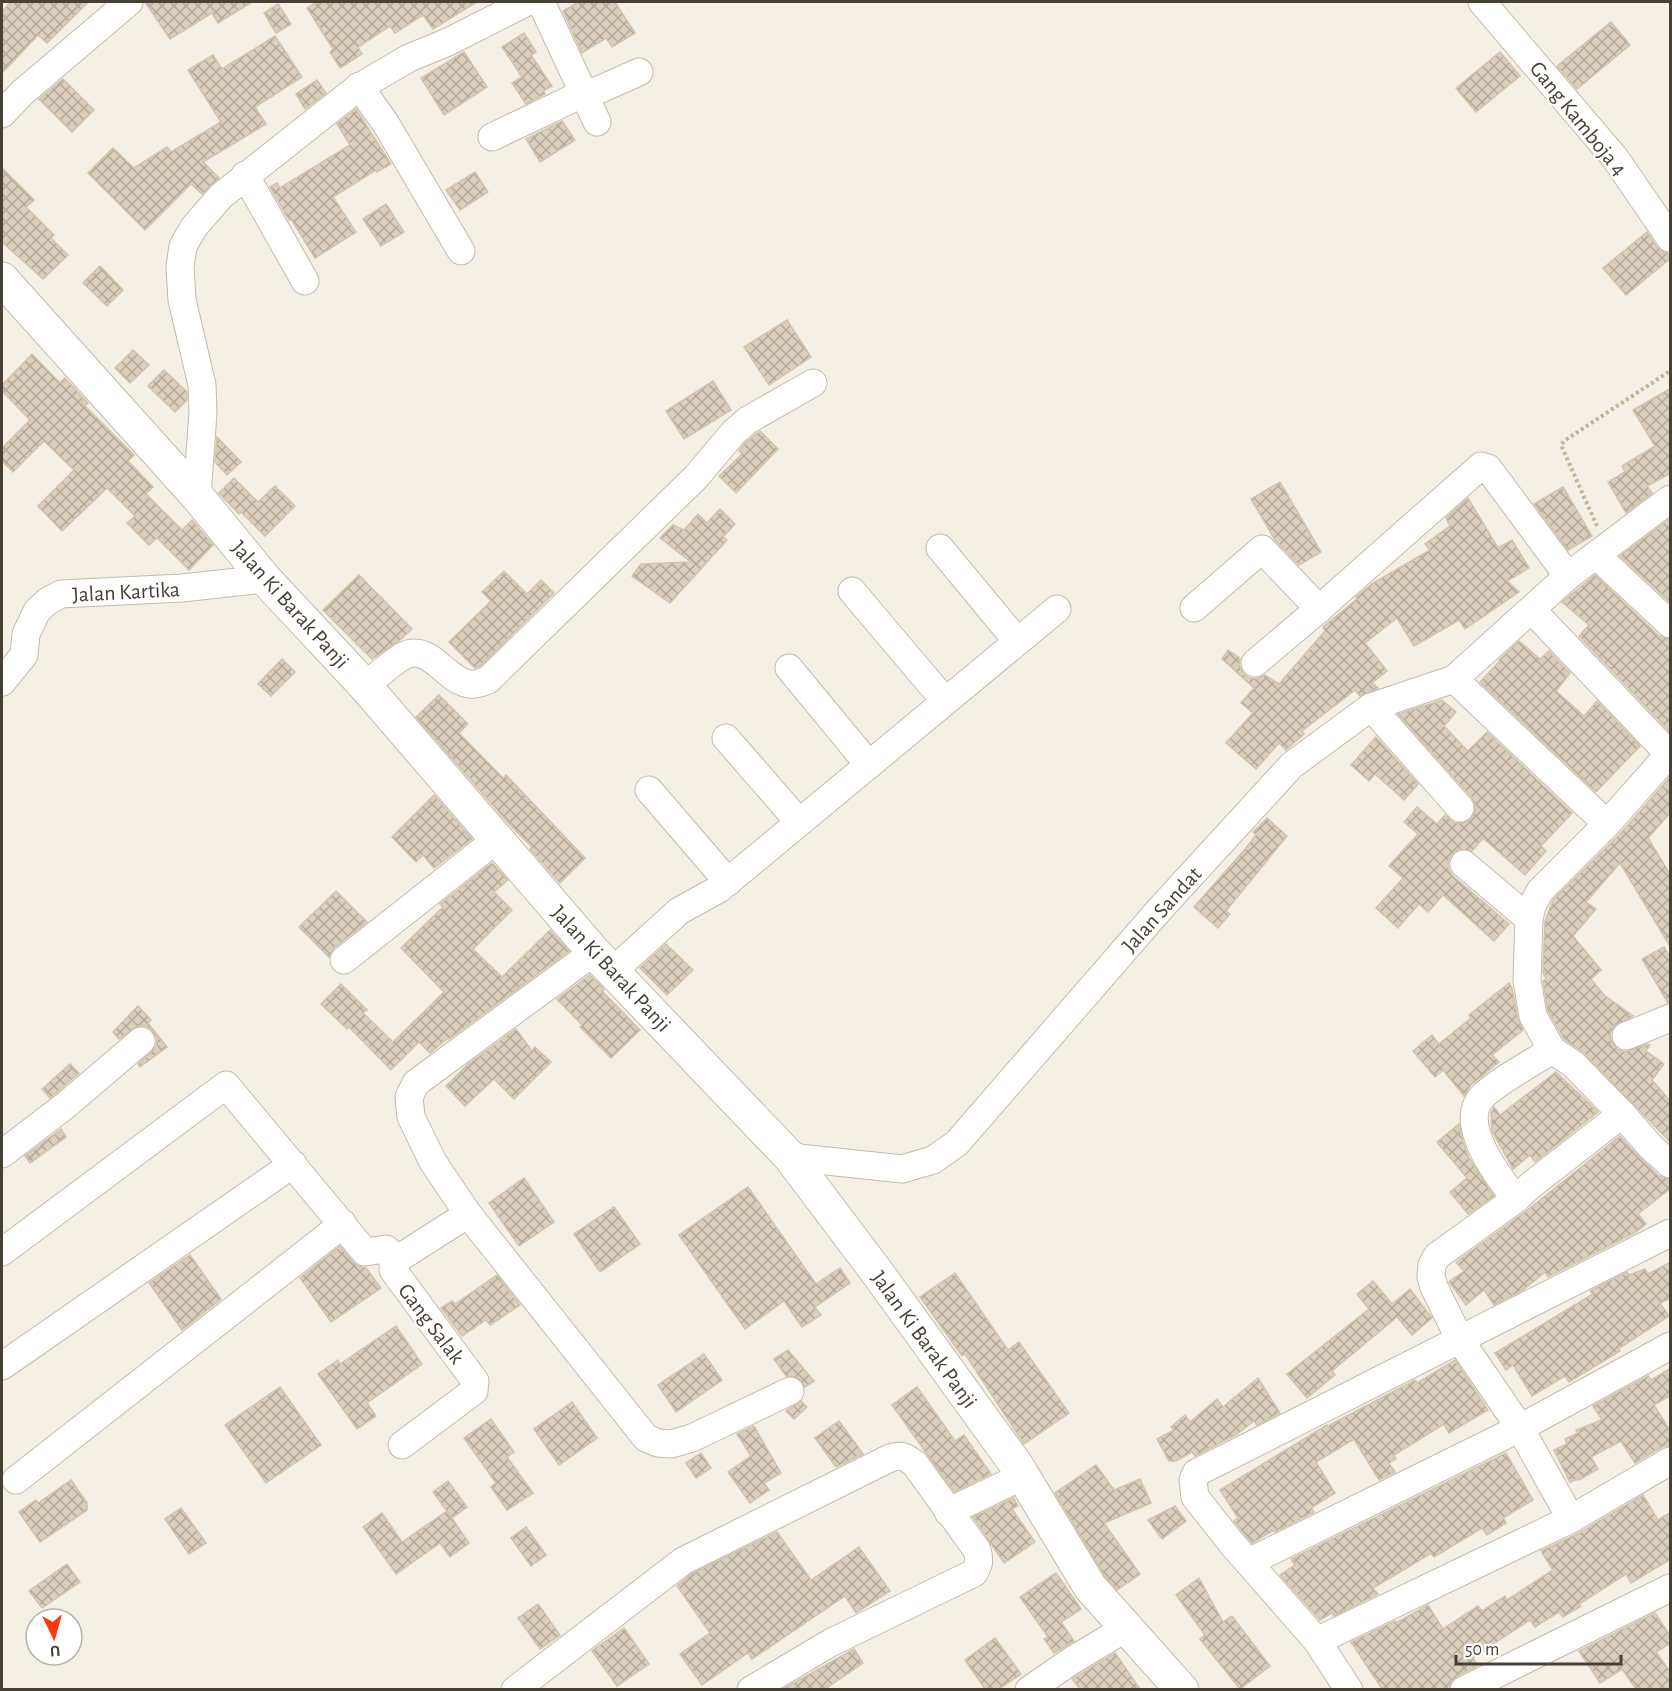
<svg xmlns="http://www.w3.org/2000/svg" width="1672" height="1691" font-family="'Alegreya Sans',sans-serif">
  <defs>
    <pattern id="building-cross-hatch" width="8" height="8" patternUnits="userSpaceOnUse" patternTransform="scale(1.5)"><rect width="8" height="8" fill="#dacebc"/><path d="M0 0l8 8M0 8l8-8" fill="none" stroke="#b3a99a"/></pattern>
  </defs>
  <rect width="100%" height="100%" fill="#f4f0e5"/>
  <g fill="url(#building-cross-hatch)" stroke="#d2c3ac" stroke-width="1.5">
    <polygon points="11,2 88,2 47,43 38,35 2,73 2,11"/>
    <polygon points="145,2 252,2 218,23 212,13 170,39"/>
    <polygon points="317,2 477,2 433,29 423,15 395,33 390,26 358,47 362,54 340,68 330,52 333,49 307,8"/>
    <polygon points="578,2 615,2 635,33 612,47 606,38 582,53 563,11"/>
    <polygon points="278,4 291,24 276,33 264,13"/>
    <polygon points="1611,22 1630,45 1577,89 1557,66"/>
    <polygon points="524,33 536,52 531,55 552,86 543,91 545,94 526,104 512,83 522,77 502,47"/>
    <polygon points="275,36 302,77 255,107 266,124 203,162 219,178 202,194 191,184 145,230 88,173 113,148 134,168 167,147 171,152 221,122 188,70 213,55 222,69"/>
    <polygon points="464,52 487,87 444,115 421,78"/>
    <polygon points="1500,52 1520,76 1476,112 1456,88"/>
    <polygon points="63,79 94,110 72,132 39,99"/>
    <polygon points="317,80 326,93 305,109 296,94"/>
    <polygon points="356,109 391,164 377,172 376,170 333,197 356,232 315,258 291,219 289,220 270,187 277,183 280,188 350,145 337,124"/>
    <polygon points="562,121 575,140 540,162 526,139"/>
    <polygon points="2,168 34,200 26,207 54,235 51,238 68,255 43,279 2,242"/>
    <polygon points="475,172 488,192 460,210 446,190"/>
    <polygon points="386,204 404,232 381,246 363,219"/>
    <polygon points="1647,232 1657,247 1664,252 1671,254 1671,258 1626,295 1603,268"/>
    <polygon points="100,266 123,290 107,306 83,283"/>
    <polygon points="787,320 811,357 769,385 744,347"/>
    <polygon points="133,350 149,365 130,383 115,368"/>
    <polygon points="32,354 60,383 65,378 88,403 85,406 134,455 128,461 153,487 146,494 182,530 192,520 213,545 189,570 157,538 149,545 127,523 135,516 107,488 62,531 38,506 74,470 44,441 13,472 2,461 2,448 30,420 2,391 2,385"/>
    <polygon points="164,370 187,392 187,400 175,412 148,386"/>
    <polygon points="713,381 731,410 684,439 666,411"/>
    <polygon points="1671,388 1671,473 1647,486 1652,493 1626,513 1608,482 1625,472 1622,466 1655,446 1633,410"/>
    <polygon points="760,431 778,449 736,493 719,476 742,454 739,451 745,443"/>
    <polygon points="217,437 241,462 227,475 215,462"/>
    <polygon points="234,478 258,502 275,486 295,506 265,536 241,512 239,514 219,493"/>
    <polygon points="1280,482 1321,552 1299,565 1275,540 1251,499"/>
    <polygon points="1563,487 1592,536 1568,550 1534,504"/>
    <polygon points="1468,498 1498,548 1512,540 1529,568 1507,581 1519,592 1465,629 1459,620 1414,646 1397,618 1365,643 1387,671 1372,683 1378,688 1360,696 1355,690 1302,731 1304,734 1286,750 1279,743 1256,769 1226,743 1253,713 1241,703 1254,688 1222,659 1228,650 1240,658 1239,665 1243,673 1249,678 1257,679 1265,675 1279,684 1325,631 1323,627 1357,599 1356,597 1373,583 1430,550 1425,544 1450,526 1446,518"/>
    <polygon points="720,509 735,524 723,537 727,540 670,603 632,576 641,564 691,562 660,538 673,525 684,530 698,514 707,523"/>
    <polygon points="1671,518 1671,603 1620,556"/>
    <polygon points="504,571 527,594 541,580 554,593 479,667 475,668 449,642 491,601 482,592"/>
    <polygon points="359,575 412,629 400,640 372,659 323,610"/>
    <polygon points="1595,575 1659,636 1671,639 1671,733 1579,636 1589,625 1562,602"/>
    <polygon points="1519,641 1540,659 1549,651 1570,673 1556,691 1584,716 1597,701 1640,746 1596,792 1480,682 1500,661 1499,660"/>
    <polygon points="282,659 295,672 271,696 258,684"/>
    <polygon points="439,695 468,724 459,733 503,778 506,775 585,858 560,883 530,849 532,847 510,825 416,717"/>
    <polygon points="1442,700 1456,712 1444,726 1468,751 1487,732 1572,813 1541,846 1546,851 1525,875 1483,838 1472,851 1459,849 1452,854 1448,862 1449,870 1453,876 1509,924 1494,941 1443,895 1428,912 1419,904 1398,928 1376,908 1403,878 1389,866 1418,834 1404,822 1417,807 1437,824 1445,815 1454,823 1464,823 1471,819 1475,812 1475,804 1472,798 1398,714"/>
    <polygon points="1376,737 1418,784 1404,800 1375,774 1369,781 1351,765"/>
    <polygon points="1671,776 1671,812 1648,838 1671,876 1671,948 1620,863 1586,902 1596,909 1573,936 1601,970 1591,979 1604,995 1633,1016 1614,1026 1610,1034 1612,1042 1617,1049 1624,1052 1648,1044 1650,1045 1646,1051 1664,1064 1652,1080 1671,1102 1671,1143 1584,1053 1564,1039 1548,1011 1543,981 1546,979 1543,972 1545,921 1553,900 1619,835"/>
    <polygon points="434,795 472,839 434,868 423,855 416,862 392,837"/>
    <polygon points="1267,818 1287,836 1226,911 1230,914 1218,928 1194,907 1246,848 1256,835 1253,832"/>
    <polygon points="492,863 508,880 494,892 512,910 473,949 502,977 550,930 569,951 449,1039 448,1038 430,1053 419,1042 391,1070 349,1027 347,1029 321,1004 341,984 367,1010 363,1013 393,1042 444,992 401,948 443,907 440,904"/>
    <polygon points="336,891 367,922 334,948 329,957 299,927"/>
    <polygon points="666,944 693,970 667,995 640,968"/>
    <polygon points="1664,947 1671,959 1671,1003 1668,1003 1642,959"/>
    <polygon points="590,975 604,989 602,991 640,1030 611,1058 580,1027 582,1025 557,999"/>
    <polygon points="1509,983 1512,988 1518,1019 1523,1030 1492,1055 1499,1062 1471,1085 1464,1096 1443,1070 1435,1077 1413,1051 1432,1035 1439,1044 1471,1018 1469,1015"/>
    <polygon points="138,1006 151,1020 148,1023 167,1047 140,1067 138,1064 156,1047 157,1039 153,1031 146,1026 138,1026 119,1039 113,1032"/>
    <polygon points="516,1029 532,1051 535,1047 551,1062 514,1099 494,1079 465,1106 446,1086 467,1065"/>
    <polygon points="70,1064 79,1073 50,1098 42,1089"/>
    <polygon points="1556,1072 1598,1112 1535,1162 1530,1155 1513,1169 1492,1131 1491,1113 1494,1107 1500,1115"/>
    <polygon points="1459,1124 1463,1142 1469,1158 1494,1196 1468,1214 1450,1192 1467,1178 1437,1142"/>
    <polygon points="61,1129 66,1137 30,1163 25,1156"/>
    <polygon points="1620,1136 1639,1157 1659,1176 1671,1179 1671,1188 1638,1214 1646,1224 1636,1232 1548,1277 1545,1272 1523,1290 1494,1305 1484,1290 1466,1305 1449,1282 1464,1271 1456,1262 1525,1212"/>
    <polygon points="524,1178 554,1222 519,1246 489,1203"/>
    <polygon points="748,1187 816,1284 840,1268 850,1283 815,1307 821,1315 802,1327 784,1301 745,1329 679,1235"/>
    <polygon points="614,1207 640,1244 600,1272 574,1234"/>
    <polygon points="340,1246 353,1262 359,1266 366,1268 381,1288 331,1322 300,1278"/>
    <polygon points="190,1255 221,1299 182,1330 149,1283"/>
    <polygon points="1671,1262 1671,1298 1660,1303 1669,1316 1618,1349 1620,1351 1569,1382 1565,1376 1532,1396 1513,1365 1506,1370 1495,1353 1593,1294 1590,1291 1627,1272 1629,1275 1645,1269 1648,1274"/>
    <polygon points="955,1273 1008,1350 1019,1342 1069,1413 1024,1444 965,1354 962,1356 920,1297"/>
    <polygon points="497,1275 520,1305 490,1325 486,1320 462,1336 441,1308 452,1301 455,1304"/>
    <polygon points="1373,1281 1392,1304 1410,1289 1432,1318 1412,1335 1397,1317 1332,1371 1335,1375 1307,1398 1287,1374 1369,1309 1357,1294"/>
    <polygon points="396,1326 422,1364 367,1403 376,1416 357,1429 318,1374 338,1360 340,1364"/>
    <polygon points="788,1350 814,1381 805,1387 798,1378 786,1376 774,1359"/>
    <polygon points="704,1354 722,1380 676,1412 658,1385"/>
    <polygon points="1455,1360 1488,1410 1449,1433 1444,1424 1394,1455 1396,1459 1389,1463 1395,1472 1379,1480 1354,1439 1316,1462 1335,1493 1311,1508 1314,1512 1275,1532 1274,1530 1252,1543 1245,1535 1234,1521 1238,1518 1220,1490 1327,1425 1328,1426 1415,1380 1417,1383"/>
    <polygon points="1671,1368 1671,1395 1654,1405 1671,1432 1671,1445 1662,1447 1635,1463 1621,1441 1591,1457 1598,1469 1579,1480 1578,1479 1570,1482 1554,1450 1567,1444 1565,1439 1578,1433 1576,1430 1602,1420 1593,1406 1648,1376 1651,1380"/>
    <polygon points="1258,1378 1280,1413 1257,1425 1254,1421 1237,1434 1195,1456 1192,1452 1176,1461 1169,1461 1157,1439 1174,1430 1171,1427 1185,1415 1190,1422 1217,1399 1223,1407"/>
    <polygon points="280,1387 321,1445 266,1483 225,1425"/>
    <polygon points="917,1387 955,1441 964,1435 991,1474 954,1492 892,1405"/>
    <polygon points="801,1401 807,1407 794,1419 786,1411"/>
    <polygon points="572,1402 597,1438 559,1465 534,1429"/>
    <polygon points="491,1419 514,1452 507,1457 533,1493 507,1510 491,1487 496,1483 464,1438"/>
    <polygon points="839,1421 863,1454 836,1467 815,1438"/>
    <polygon points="754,1426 781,1473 764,1483 769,1490 750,1503 728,1472 751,1456 737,1434"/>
    <polygon points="701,1453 711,1468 696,1478 686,1463"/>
    <polygon points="1506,1453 1533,1500 1503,1518 1506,1523 1487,1535 1482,1528 1434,1557 1431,1553 1405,1569 1373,1588 1378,1594 1334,1616 1332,1613 1320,1620 1280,1575 1295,1565 1291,1559"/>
    <polygon points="1096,1465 1114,1490 1140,1479 1151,1503 1104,1523 1140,1574 1117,1590 1104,1575 1055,1493"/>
    <polygon points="71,1480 87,1503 87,1510 40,1542 19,1512 36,1500 38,1503"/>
    <polygon points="448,1481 467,1507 452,1518 433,1492"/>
    <polygon points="1643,1495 1658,1520 1671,1512 1671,1559 1631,1583 1626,1574 1579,1604 1581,1606 1563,1617 1559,1612 1535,1627 1530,1620 1473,1657 1477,1666 1457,1676 1451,1682 1448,1689 1382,1689 1351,1642 1395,1621 1396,1623 1428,1605 1443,1629 1478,1606 1482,1611 1505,1596 1507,1600 1553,1570 1541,1551 1579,1533"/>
    <polygon points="1014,1498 1018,1506 1012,1509 1035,1542 1004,1563 973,1517"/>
    <polygon points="1175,1506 1186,1521 1162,1539 1148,1520"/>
    <polygon points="181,1508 206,1543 189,1554 165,1519"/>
    <polygon points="447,1511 469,1543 450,1557 440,1543 396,1574 363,1527 382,1513 402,1542"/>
    <polygon points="526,1527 546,1555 531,1566 511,1538"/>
    <polygon points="777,1532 811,1580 859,1547 890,1591 856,1613 845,1596 752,1659 748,1653 702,1685 680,1654 710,1633 677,1586 691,1574"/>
    <polygon points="67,1564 80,1582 42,1608 29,1591"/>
    <polygon points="1056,1573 1081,1609 1061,1622 1074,1641 1054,1653 1044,1639 1048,1637 1020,1597"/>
    <polygon points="1199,1578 1223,1622 1232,1616 1270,1666 1240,1689 1200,1639 1205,1635 1176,1595"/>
    <polygon points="538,1604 560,1635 540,1649 518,1618"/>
    <polygon points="1655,1613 1671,1637 1671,1643 1656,1652 1671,1673 1671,1689 1636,1689 1622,1669 1600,1683 1579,1651"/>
    <polygon points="624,1628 649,1664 617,1686 592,1651"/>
    <polygon points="995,1638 1021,1674 999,1689 985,1689 965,1660"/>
    <polygon points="854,1649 863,1663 825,1689 783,1689"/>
    <polygon points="1115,1653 1140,1689 1080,1689 1072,1679"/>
  </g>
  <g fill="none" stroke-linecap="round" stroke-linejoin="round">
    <defs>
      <g id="minor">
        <polyline points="541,2 597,122"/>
        <polyline points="1482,2 1615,158 1670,238"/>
        <polyline points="359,86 386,124 461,251"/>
        <polyline points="585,96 639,72"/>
        <polyline points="2,114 23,92 129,2"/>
        <polyline points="492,137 584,93"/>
        <polyline points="245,175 305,281"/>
        <polyline points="197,496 203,412 202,385 182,300 180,267 183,246 194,227 221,196 356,89 409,58 448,42 527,2"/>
        <polyline points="940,548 1017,641"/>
        <polyline points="1596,555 1670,624"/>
        <polyline points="852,591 945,701"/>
        <polyline points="1194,608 1262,549 1319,609"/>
        <polyline points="1532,610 1669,754"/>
        <polyline points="1255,663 1319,609 1481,466 1488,468 1568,576"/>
        <polyline points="789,668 869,765"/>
        <polyline points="1454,679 1607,824"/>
        <polyline points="2,682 24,655 26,634 37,611 48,601 61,594 182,588 265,579"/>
        <path d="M365 686C377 676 390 664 403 656 429 643 444 677 465 683 473 686 481 683 488 680L696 477 734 432 748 420 813 383"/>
        <polyline points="1371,707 1460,808"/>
        <polyline points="726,738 799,822"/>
        <polyline points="1670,753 1607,824 1540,891 1532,906 1529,919 1527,980 1533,1016 1552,1050 1573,1064 1622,1114 1651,1147 1670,1164"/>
        <polyline points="649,790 728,882"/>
        <polyline points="1464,864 1529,919"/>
        <polyline points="594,952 416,1083 409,1097 411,1117 433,1162 468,1214 646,1438 658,1443 671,1444 692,1438 790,1391"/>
        <polyline points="344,960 497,839"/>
        <polyline points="613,971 679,911 719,889 1057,609"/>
        <polyline points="1626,1036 1670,1018"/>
        <polyline points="2,1154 66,1105 141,1041"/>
        <polyline points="790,1157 902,1169 933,1160 957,1143 1160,909 1292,765 1371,707 1454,679 1568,576 1670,499"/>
        <path d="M1516 1199C1499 1178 1457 1124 1482 1097 1496 1082 1534 1062 1552 1050"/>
        <polyline points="2,1252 226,1085 365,1252 386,1249 397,1259"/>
        <polyline points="2,1366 293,1164"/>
        <polyline points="402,1445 474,1391 475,1381 393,1270 393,1262 468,1214"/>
        <polyline points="16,1480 343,1224"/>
        <polyline points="948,1512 1023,1476"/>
        <polyline points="1571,1519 1520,1428 1460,1340 1434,1287 1431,1277 1432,1265 1437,1256 1516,1199 1531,1185 1622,1114"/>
        <polyline points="1249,1562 1520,1428 1670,1346"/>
        <polyline points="1317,1641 1571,1519 1670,1461"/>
        <path d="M515 1690 683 1561 890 1458C901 1454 906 1457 915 1464L977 1550C980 1560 979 1565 974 1573L830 1643 751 1690"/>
        <polyline points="1029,1690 1071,1661 1126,1628"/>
        <polyline points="1349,1690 1317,1641 1233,1545 1195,1497 1193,1480 1196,1473 1670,1233"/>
        <polyline points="1464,1690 1670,1588"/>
      </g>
      <polyline id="tertiary" points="2,279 197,496 265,579 365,686 594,952 790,1157 879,1275 1017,1466 1090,1587 1182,1690"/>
    </defs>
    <use href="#minor" stroke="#c3bbaa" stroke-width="29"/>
    <use href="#tertiary" stroke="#c3bbaa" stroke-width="35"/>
    <polyline stroke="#c3b497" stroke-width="4" stroke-dasharray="3 3" stroke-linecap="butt" points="1597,526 1561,445 1564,441 1670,371"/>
    <use href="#minor" stroke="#fff" stroke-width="27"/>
    <use href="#tertiary" stroke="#fff" stroke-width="33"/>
  </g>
  <g text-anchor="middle" stroke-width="4.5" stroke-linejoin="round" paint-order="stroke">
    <g font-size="22" fill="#474034" stroke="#fff">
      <text transform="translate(1579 118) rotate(51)" y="8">Gang Kamboja 4</text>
      <text transform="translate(126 591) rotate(-3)" y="8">Jalan Kartika</text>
      <text transform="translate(291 604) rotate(48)" y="8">Jalan Ki Barak Panji</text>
      <text transform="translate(1161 909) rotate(-48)" y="8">Jalan Sandat</text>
      <text transform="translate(612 968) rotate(47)" y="8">Jalan Ki Barak Panji</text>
      <text transform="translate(432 1323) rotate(53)" y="8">Gang Salak</text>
      <text transform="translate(925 1339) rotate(54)" y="8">Jalan Ki Barak Panji</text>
    </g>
  </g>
  <rect width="1672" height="1691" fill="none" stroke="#474034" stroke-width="6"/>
  <g transform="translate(54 1637) rotate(175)"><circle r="28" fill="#ffffff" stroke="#b5b3ae" stroke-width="1.5"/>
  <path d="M0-4.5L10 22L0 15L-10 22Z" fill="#ff3611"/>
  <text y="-9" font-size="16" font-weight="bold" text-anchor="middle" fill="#474034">U</text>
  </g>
  <path d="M1456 1655v9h165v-9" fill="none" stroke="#474034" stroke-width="3"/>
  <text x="1465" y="1655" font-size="18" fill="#474034" stroke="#ffffff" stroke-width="4.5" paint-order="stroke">50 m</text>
</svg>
